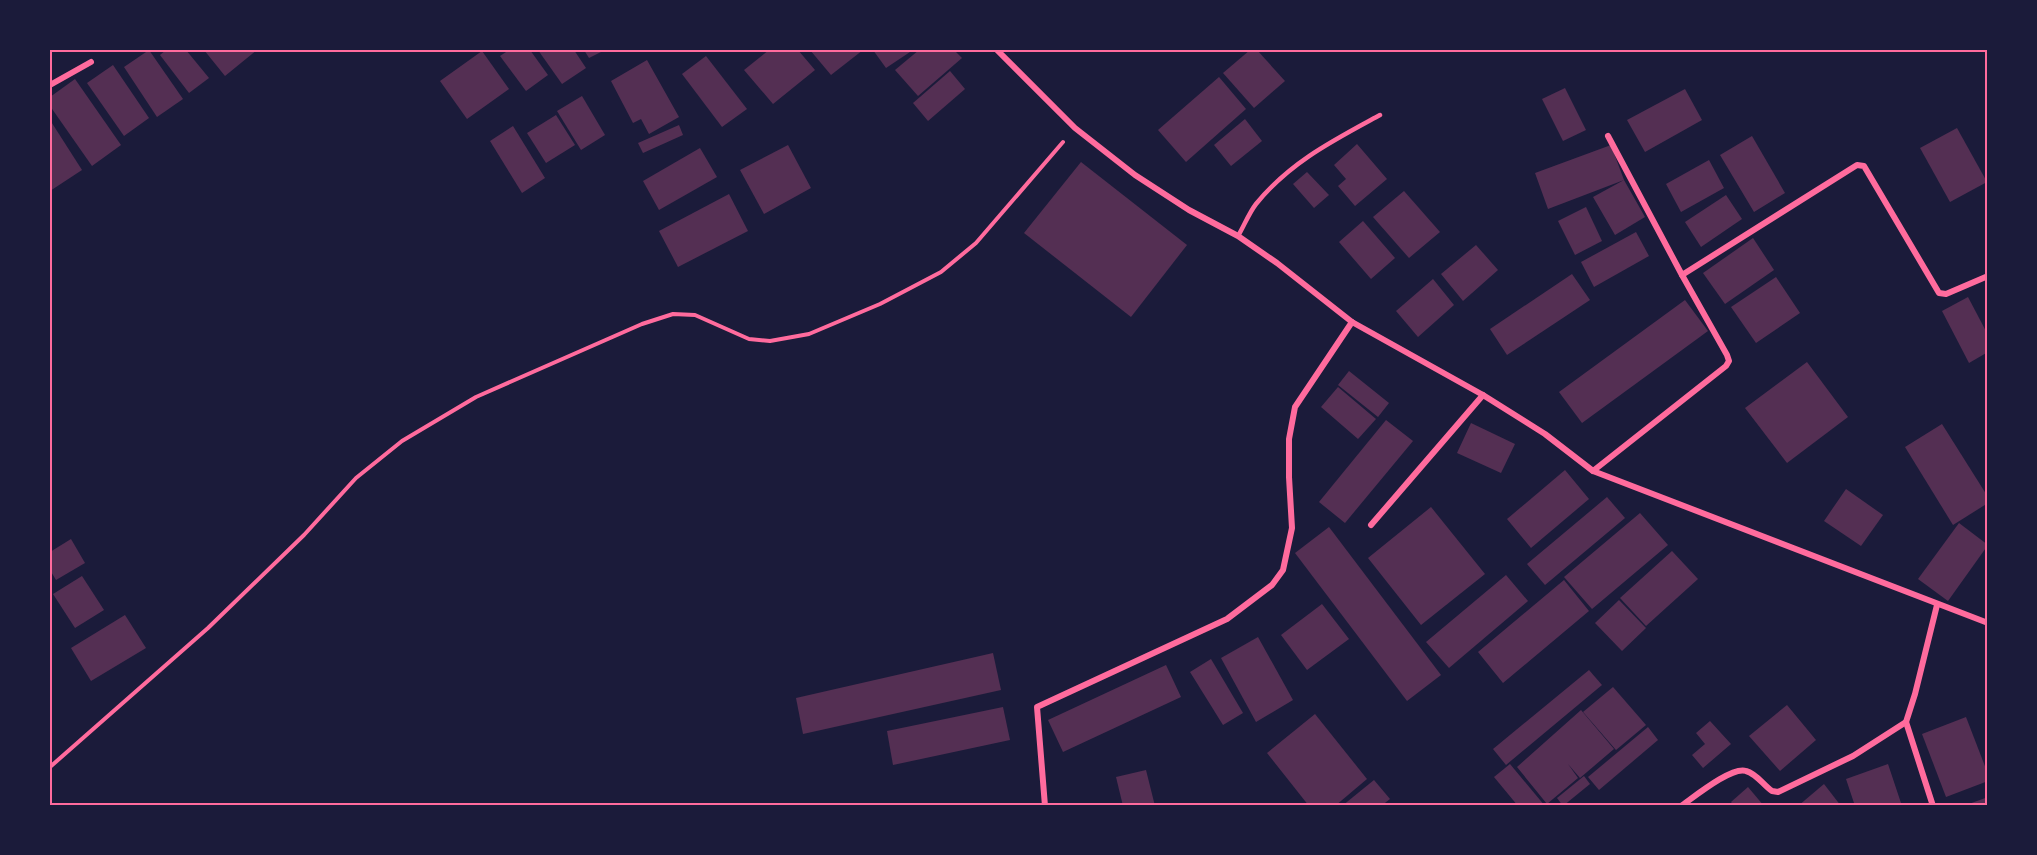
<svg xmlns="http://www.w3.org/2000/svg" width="2037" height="855" font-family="Lora,serif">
  <rect width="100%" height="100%" fill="#1b1b3a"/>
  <g fill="#542f53">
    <polygon points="149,50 183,99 157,117 124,67"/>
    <polygon points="166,50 186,50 209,78 189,93 160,55"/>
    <polygon points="204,50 257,50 225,76"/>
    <polygon points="509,50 530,50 548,75 526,91 500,56"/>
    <polygon points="538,50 574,50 586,68 562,84"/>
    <polygon points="584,50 605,50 589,58"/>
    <polygon points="769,50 798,50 815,70 773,104 744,70"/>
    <polygon points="810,50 863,50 831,75"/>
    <polygon points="873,50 913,50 886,68"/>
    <polygon points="919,50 954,50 962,58 918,96 895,70"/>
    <polygon points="1250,50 1257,50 1285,81 1254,108 1223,73"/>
    <polygon points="482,51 509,89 467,119 440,81"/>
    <polygon points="706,56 747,109 722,127 682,74"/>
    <polygon points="647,60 679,117 649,134 641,119 633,123 611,81"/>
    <polygon points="113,65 149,118 124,136 87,83"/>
    <polygon points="950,71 965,89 928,121 913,103"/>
    <polygon points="1219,77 1246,109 1186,162 1158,130"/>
    <polygon points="75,79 121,145 92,166 50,106 50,97"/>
    <polygon points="1565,88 1586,130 1563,141 1542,99"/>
    <polygon points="1685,89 1702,120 1645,152 1627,120"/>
    <polygon points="582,96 605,135 581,150 557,111"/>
    <polygon points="556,115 575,145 546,163 527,133"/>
    <polygon points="1245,119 1262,141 1231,166 1214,145"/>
    <polygon points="50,120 82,170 50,191"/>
    <polygon points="679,125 683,135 643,153 638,143"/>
    <polygon points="513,126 545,178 522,193 490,141"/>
    <polygon points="1957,128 1987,182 1950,202 1920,148"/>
    <polygon points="1752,136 1785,193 1754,212 1720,155"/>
    <polygon points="1357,144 1387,179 1355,206 1338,186 1346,179 1334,165"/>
    <polygon points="788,145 811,188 764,214 740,170"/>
    <polygon points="1611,145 1624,180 1645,217 1615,235 1593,197 1624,180 1548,209 1535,173"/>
    <polygon points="700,148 717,177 659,210 643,181"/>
    <polygon points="1709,160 1724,188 1681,212 1666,184"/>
    <polygon points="1081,162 1187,245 1131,317 1024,233"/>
    <polygon points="1307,172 1329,195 1314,208 1293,184"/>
    <polygon points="1404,191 1440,232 1409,258 1373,217"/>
    <polygon points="729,194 748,231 678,267 659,231"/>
    <polygon points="1726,195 1742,219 1701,247 1685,222"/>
    <polygon points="1586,207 1602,241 1575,255 1558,221"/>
    <polygon points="1363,221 1395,258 1371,279 1339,242"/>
    <polygon points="1636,232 1649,256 1594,287 1581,262"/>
    <polygon points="1753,238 1774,270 1725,304 1703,273"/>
    <polygon points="1476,245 1498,270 1463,301 1441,274"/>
    <polygon points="1572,274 1590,300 1507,355 1490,329"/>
    <polygon points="1776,277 1800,313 1756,343 1731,307"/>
    <polygon points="1433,279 1454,305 1418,337 1396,311"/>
    <polygon points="1968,297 1988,335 1988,352 1969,363 1942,311"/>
    <polygon points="1685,300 1708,331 1582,423 1559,392"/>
    <polygon points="1807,362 1848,417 1787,463 1745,408"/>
    <polygon points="1349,371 1389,403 1378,417 1338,385"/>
    <polygon points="1338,387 1376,419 1358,439 1321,407"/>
    <polygon points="1386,420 1413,441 1345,523 1319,502"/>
    <polygon points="1471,423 1515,444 1501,473 1457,453"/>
    <polygon points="1942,424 1988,497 1988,503 1953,525 1905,447"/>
    <polygon points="1565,470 1589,499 1531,548 1507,519"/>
    <polygon points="1846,489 1883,515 1861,546 1824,521"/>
    <polygon points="1607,497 1625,518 1545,585 1527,564"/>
    <polygon points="1431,507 1485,574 1421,625 1368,558"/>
    <polygon points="1640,513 1668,545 1592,609 1564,577"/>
    <polygon points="1959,523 1988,545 1948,601 1918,579"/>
    <polygon points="1329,527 1441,675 1407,701 1295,553"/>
    <polygon points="71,539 85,563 56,580 50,570 50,552"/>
    <polygon points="1672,551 1698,579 1646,626 1620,598"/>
    <polygon points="1506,575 1528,601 1449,668 1426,642"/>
    <polygon points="82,576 104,610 75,628 53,594"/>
    <polygon points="1564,580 1589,611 1503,683 1478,652"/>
    <polygon points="1619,600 1646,628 1622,651 1595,623"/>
    <polygon points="1322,604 1349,639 1307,670 1281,635"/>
    <polygon points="125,615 146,648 91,681 71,648"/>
    <polygon points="1258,637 1293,700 1256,722 1221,658"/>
    <polygon points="993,653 1001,690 803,734 796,698"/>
    <polygon points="1211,659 1243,713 1223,725 1190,672"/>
    <polygon points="1166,665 1181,697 1063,752 1048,720"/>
    <polygon points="1589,670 1602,685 1506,765 1493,749"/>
    <polygon points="1613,687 1646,725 1616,750 1583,712"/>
    <polygon points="1787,705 1816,740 1780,771 1749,736"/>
    <polygon points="1003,707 1010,740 893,765 887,731"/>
    <polygon points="1581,710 1614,749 1580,778 1568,764 1578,778 1547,804 1517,767"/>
    <polygon points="1315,714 1367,779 1335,806 1309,806 1267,753"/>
    <polygon points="1966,717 1988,774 1988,781 1946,797 1922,734"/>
    <polygon points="1710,721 1731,744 1703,768 1692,755 1705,744 1696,733"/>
    <polygon points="1648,727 1658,740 1599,790 1588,777"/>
    <polygon points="1510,764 1545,806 1518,806 1494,777"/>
    <polygon points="1888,764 1902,806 1855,806 1846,779"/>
    <polygon points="1146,770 1155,806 1123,806 1116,777"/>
    <polygon points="1584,776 1590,784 1563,806 1557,798"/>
    <polygon points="1374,780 1390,799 1381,806 1342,806"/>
    <polygon points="1824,784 1841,806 1798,806"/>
    <polygon points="1748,787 1764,806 1734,806 1731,802"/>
    <polygon points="1988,797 1988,805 1966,805"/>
  </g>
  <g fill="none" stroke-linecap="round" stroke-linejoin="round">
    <polyline stroke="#ff6b9d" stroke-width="4" points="50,767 208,628 304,535 356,478 402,441 476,397 642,324 673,314 695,315 749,339 770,341 809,334 880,304 941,272 976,243 1063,142"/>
    <path stroke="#ff6b9d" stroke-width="4.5" d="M1238 236C1244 226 1249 213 1256 204 1290 162 1334 140 1380 115"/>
    <g stroke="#ff6b9d" stroke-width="6">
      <polyline points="997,50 1075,128 1135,175 1189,210 1238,236 1277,263 1352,322 1483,395 1545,434 1593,471 1988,623"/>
      <polyline points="50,85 91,62"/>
      <polyline points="1608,136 1682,275"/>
      <polyline points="1593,471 1726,366 1729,361 1727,355 1682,275 1857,165 1864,166 1939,293 1946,294 1988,276"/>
      <polyline points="1371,525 1483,395"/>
      <polyline points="1906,722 1933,806"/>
      <polyline points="1045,806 1037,707 1227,619 1272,585 1283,570 1292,528 1289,477 1289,439 1295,407 1352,322"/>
      <path d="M1681 806C1694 797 1732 766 1746 771 1757 774 1763 785 1772 791L1778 792 1853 756 1906 722 1915 694 1937 605"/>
    </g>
  </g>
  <rect width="2037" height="855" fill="none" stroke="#1b1b3a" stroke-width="102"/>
  <rect x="51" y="51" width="1935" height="753" fill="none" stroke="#ff6b9d" stroke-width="2"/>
</svg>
